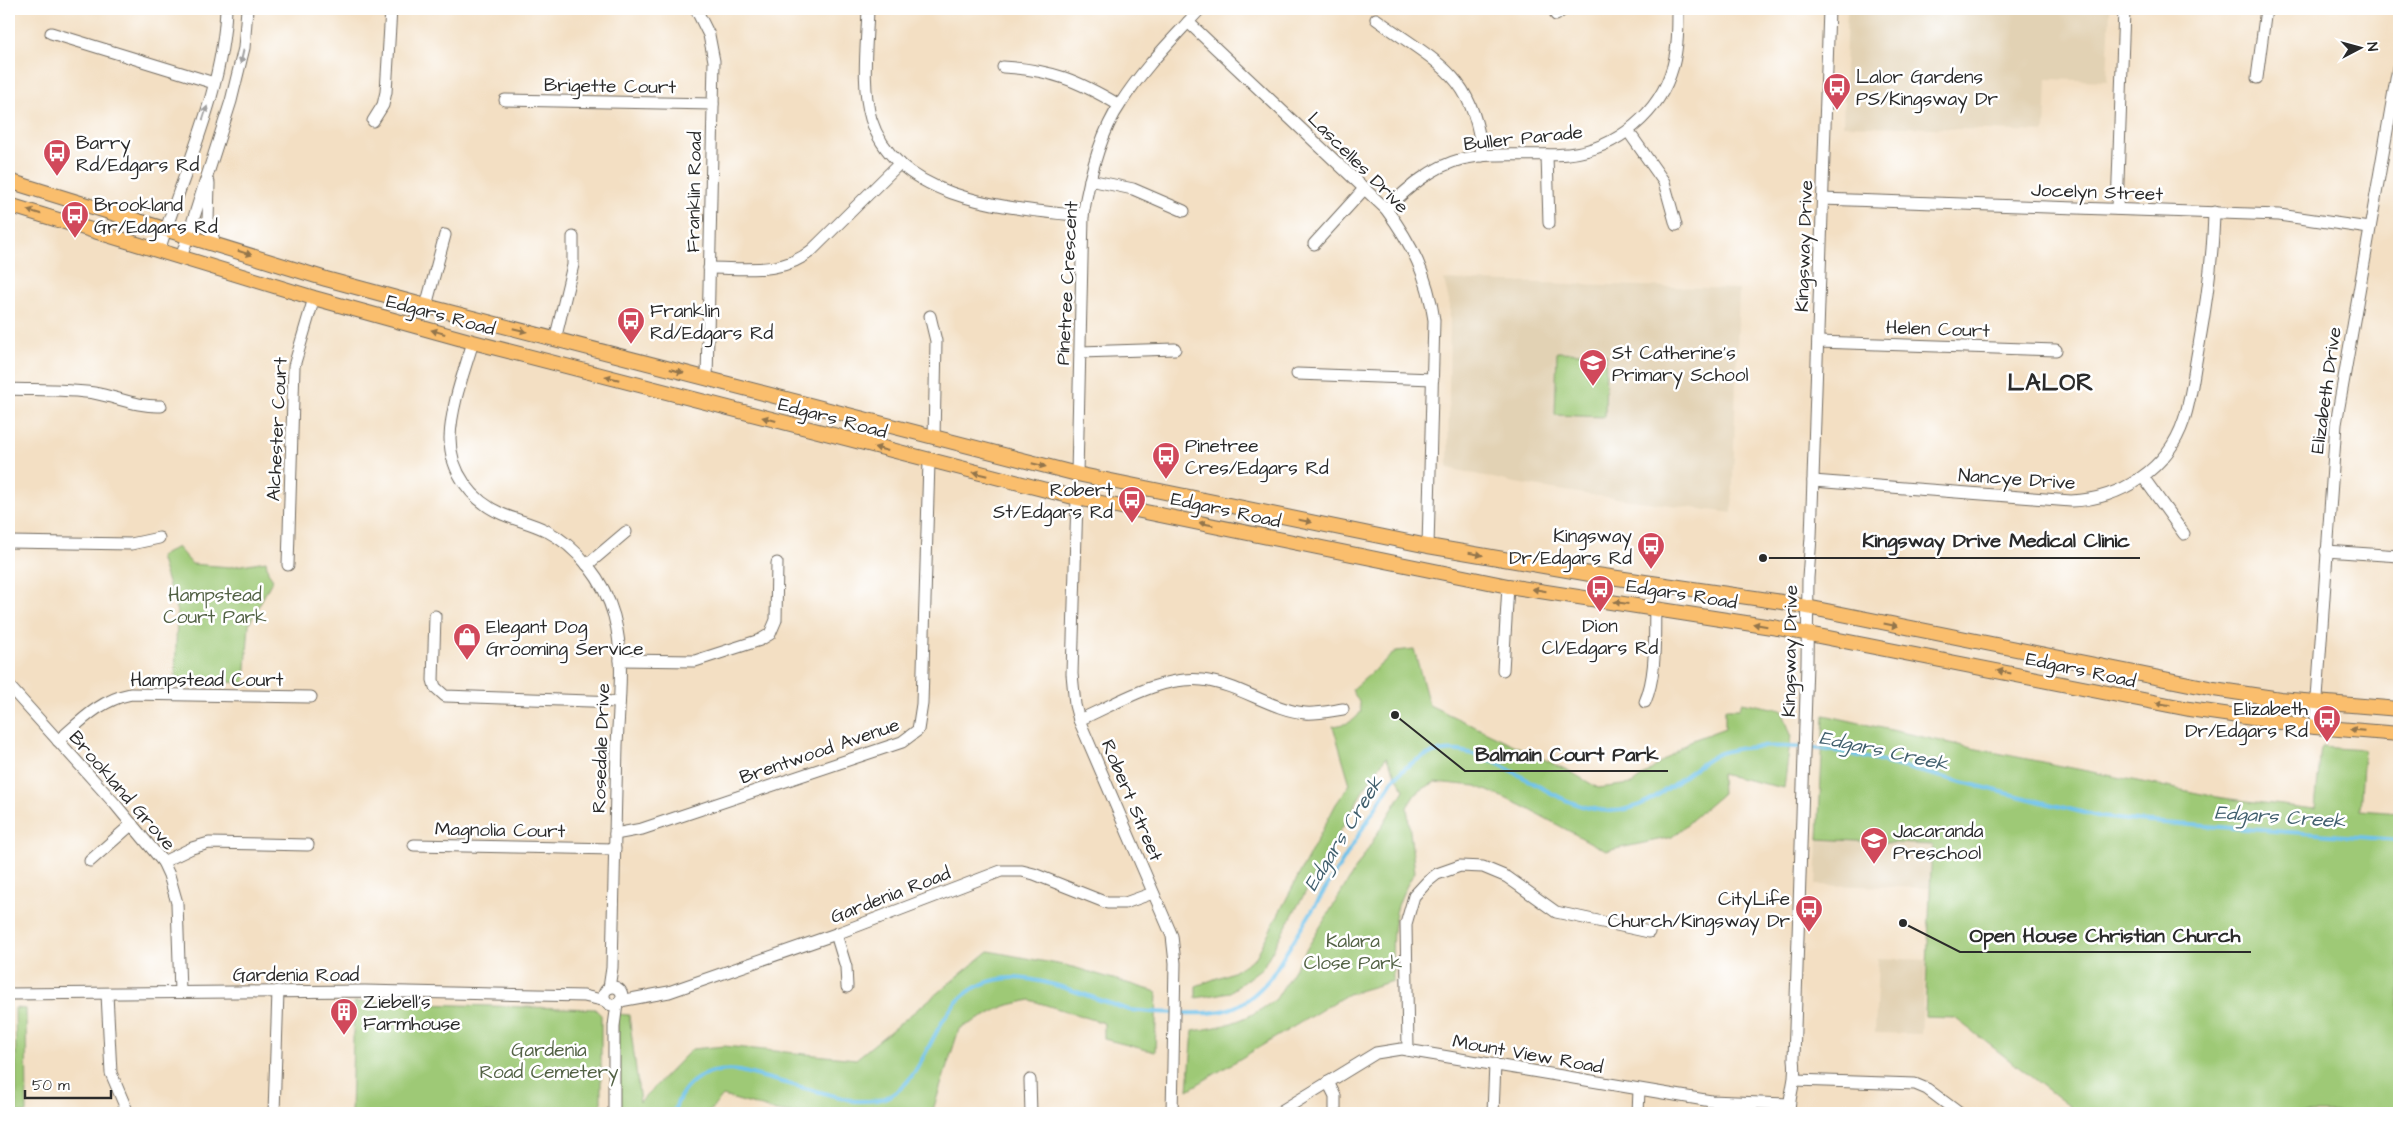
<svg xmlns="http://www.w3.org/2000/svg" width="2408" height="1122" font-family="'Architects Daughter',sans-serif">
  <rect width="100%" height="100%" fill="#fff"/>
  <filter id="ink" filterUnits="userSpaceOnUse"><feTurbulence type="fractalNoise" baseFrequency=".02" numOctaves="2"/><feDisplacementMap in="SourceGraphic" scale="10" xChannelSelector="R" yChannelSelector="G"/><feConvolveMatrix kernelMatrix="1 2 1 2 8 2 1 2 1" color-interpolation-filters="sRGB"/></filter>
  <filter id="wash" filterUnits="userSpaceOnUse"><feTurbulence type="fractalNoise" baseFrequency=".0096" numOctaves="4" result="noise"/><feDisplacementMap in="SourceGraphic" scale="20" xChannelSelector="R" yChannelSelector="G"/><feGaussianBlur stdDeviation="1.12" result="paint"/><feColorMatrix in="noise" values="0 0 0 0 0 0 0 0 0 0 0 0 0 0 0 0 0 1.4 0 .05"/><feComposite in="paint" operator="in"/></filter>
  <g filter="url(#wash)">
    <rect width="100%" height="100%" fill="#f3dfc3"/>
    <g fill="#e2d2b4">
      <polygon points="1847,9 2110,9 2107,81 2047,79 2045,132 1843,125"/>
      <polygon points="1444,280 1739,289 1732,513 1584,494 1515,483 1448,468 1450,306"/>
      <polygon points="1818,839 1932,844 1930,888 1816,885"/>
      <polygon points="1878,958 1926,960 1921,1034 1875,1033"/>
    </g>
    <g fill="#9ec976" stroke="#647a50">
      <polygon points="1557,352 1606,354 1605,417 1555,415"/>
      <polygon points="177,547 192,564 230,567 266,561 268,572 273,579 249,624 245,683 175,679 177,612 160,557"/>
      <path d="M1414 649 1429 705 1571 772 1598 788 1632 784 1690 741 1725 728V709H1739L1742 702 1782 710 1791 735 1784 788 1721 774 1722 794 1672 837 1606 851 1521 805 1476 786 1435 782 1416 793 1407 807 1415 872C1389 911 1392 935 1393 981L1348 994 1188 1090 1193 1031C1228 1026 1248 1020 1276 999L1404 790 1386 757 1364 789 1263 967 1230 992 1196 998V986L1233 972 1256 957 1336 804 1350 784 1333 726C1346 724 1354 723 1361 711L1359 702 1352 690 1396 651Z"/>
      <polygon points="1824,715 1972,748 2222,798 2315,809 2321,747 2364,750 2360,810 2399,813 2399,1113 2078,1113 1955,1018 1925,1017 1932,845 1818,839"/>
      <polygon points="989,951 1073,967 1157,992 1155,1052 1104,1039 1104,1023 1030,1000 1005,1006 959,1029 932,1113 790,1113 776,1111 723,1096 708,1113 617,1113 618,1014 629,1015 640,1102 692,1049 724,1046 856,1059"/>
      <polygon points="354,1002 595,1009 601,1015 601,1113 351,1113"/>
      <polygon points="15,1008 26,1009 27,1113 17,1113"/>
    </g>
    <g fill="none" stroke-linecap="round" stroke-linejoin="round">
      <path stroke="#6ec2eb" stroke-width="4" d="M674 1113C682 1081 707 1067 740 1071L854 1101C865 1101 875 1102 885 1098 938 1077 928 981 1012 978 1045 977 1097 1000 1129 1010 1146 1012 1163 1013 1180 1013 1222 1015 1243 1011 1271 977L1392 781C1466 698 1533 811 1611 811 1652 811 1682 773 1716 755 1745 741 1819 747 1851 754L2101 817 2136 821 2399 840"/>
    </g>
  </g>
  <g filter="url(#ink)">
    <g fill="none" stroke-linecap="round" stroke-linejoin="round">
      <defs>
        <g id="minor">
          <polyline points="696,9 709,35 714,61 707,379"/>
          <path d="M868 9C867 44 861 85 871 119 897 202 1011 208 1083 216"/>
          <polyline points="1556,15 1564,9"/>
          <path d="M1376 19C1437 63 1475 75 1482 156"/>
          <path d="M1188 22 1386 209C1412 244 1428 277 1434 320L1428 546"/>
          <polyline points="51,33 214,83"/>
          <path d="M1003 67C1052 70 1077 80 1119 105"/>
          <polyline points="2257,78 2266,9"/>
          <polyline points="505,100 713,104"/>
          <polyline points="373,121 383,105 386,92 391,9"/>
          <polyline points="1628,131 1664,182 1676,225"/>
          <polyline points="1547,155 1549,223"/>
          <polyline points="1090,180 1133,189 1184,211"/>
          <polyline points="209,183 208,221 215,244"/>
          <polyline points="1822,199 2279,215 2369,228"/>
          <path d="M1386 209C1408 188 1431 167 1462 159 1496 151 1533 157 1568 154 1617 149 1660 113 1673 66 1678 47 1678 28 1678 9"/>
          <polyline points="2117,209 2124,9"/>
          <polyline points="1314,244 1365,188"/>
          <path d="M159 251C183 172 223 92 226 9"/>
          <polyline points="181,258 231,101 244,48 247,9"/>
          <path d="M709 268C745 268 783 275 812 250L900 163"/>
          <polyline points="426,306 445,235"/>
          <polyline points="930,316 936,341 934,438"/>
          <polyline points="555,340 573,265 573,237"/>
          <path d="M473 342C464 372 451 406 450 438 450 472 472 501 502 514 516 520 531 523 545 530 578 547 604 580 614 616 625 657 619 703 617 745 615 819 614 894 612 968L609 988"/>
          <polyline points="1818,342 2056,350"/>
          <polyline points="1080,352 1175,349"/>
          <polyline points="1297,374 1433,379"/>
          <path d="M9 389C37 390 66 389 94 393 117 397 137 407 161 406"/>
          <path d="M1077 474 1083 216C1089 178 1099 135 1121 103 1143 68 1173 39 1200 9"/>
          <polyline points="2143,477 2184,534"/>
          <path d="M1813 481 2071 501C2121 499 2168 469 2184 420 2192 396 2194 369 2199 345 2207 300 2213 257 2214 212"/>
          <polyline points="1077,498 1072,674 1075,705 1079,720 1172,936 1175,963 1172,1113"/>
          <polyline points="9,542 131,544 159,538"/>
          <polyline points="2326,551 2399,556"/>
          <polyline points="288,565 294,366 314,298"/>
          <polyline points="587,565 626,532"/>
          <polyline points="435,616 433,680 435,687 445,696 619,702"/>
          <polyline points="620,660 695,661 760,640 770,634 776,620 777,563"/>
          <polyline points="1503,670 1508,586"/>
          <polyline points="9,686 115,804 163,862 169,875 177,903 180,992"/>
          <path d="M1645 702C1657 674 1654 638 1655 607"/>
          <path d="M1079 720C1118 703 1159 676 1202 680 1239 684 1271 710 1305 713 1317 714 1330 711 1343 709"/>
          <polyline points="2315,727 2336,424 2399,62"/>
          <path d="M58 741C81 721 100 700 131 694L311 697"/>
          <polyline points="615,834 642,829 902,742 918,730 922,704 929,461"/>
          <polyline points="414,845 615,849"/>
          <polyline points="90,861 132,824"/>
          <polyline points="163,862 192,848 209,843 308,845"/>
          <polyline points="836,934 846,967 847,987"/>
          <circle cx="613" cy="996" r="9"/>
          <polyline points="9,994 365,991 584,996 606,1001"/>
          <polyline points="107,994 111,1073 128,1113"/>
          <polyline points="620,1001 669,992 836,934 1001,871 1022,871 1034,874 1107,903 1125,903 1153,893"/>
          <polyline points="1408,1050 1406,924 1414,896 1427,882 1437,874 1460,866 1483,867 1507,877 1556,912 1649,932"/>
          <polyline points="1030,1080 1031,1113"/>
          <polyline points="1795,1080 1915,1084 1927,1089 1959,1113"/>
          <polyline points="1328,1082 1335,1096 1335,1113"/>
          <polyline points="274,1113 278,991"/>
          <polyline points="614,1113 614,1026 617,1004"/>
          <polyline points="1278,1113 1376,1053 1401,1049 1711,1101 1789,1104"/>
          <polyline points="1493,1113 1495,1064"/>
          <polyline points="1638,1113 1639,1090"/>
          <path d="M1789 1113C1789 1092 1797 1082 1794 1059L1807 663 1808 578 1811 537 1829 9"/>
        </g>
        <g id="major">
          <polyline points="9,181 326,279 426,306 1077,474 1428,546 1590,574 1782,602 2214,689 2280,699 2399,709"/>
          <polyline points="9,205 314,298 473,342 1077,498 1508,586 1778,628 2189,709 2315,727 2399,734"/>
        </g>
      </defs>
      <use href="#minor" stroke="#716a60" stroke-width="13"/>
      <use href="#major" stroke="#716a60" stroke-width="16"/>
      <use href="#minor" stroke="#fff" stroke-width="11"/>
      <use href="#major" stroke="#fabe6d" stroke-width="14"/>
    </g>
    <defs><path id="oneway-solid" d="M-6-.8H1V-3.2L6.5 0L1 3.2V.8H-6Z" transform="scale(1.25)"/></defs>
    <g fill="#a0a0a0">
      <use href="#oneway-solid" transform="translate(242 57) rotate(103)"/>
      <use href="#oneway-solid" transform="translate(205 113) rotate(-72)"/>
    </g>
    <g fill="#92744c">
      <use href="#oneway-solid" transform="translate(34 212) rotate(-163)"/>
      <use href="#oneway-solid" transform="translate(245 253) rotate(18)"/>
      <use href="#oneway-solid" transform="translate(520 330) rotate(14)"/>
      <use href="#oneway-solid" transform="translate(438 332) rotate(-164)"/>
      <use href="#oneway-solid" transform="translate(677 371) rotate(15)"/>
      <use href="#oneway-solid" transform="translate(612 378) rotate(-166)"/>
      <use href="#oneway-solid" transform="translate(769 419) rotate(-165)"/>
      <use href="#oneway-solid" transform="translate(881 449) rotate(-165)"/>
      <use href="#oneway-solid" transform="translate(1039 465) rotate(14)"/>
      <use href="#oneway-solid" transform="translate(980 474) rotate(-166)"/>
      <use href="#oneway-solid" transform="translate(1305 521) rotate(12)"/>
      <use href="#oneway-solid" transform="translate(1206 524) rotate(-168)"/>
      <use href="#oneway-solid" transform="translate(1476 554) rotate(10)"/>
      <use href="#oneway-solid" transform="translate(1539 590) rotate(-171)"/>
      <use href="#oneway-solid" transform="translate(1621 603) rotate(-172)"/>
      <use href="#oneway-solid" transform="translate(1760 625) rotate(-170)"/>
      <use href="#oneway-solid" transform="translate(1891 625) rotate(11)"/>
      <use href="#oneway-solid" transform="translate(2004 672) rotate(-169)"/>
      <use href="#oneway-solid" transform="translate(2163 704) rotate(-170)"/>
      <use href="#oneway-solid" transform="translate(2357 730) rotate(-175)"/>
    </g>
  </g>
  <defs>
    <symbol id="bus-pin" viewBox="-11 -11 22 30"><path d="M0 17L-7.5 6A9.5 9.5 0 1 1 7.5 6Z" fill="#d1495b" stroke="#fff"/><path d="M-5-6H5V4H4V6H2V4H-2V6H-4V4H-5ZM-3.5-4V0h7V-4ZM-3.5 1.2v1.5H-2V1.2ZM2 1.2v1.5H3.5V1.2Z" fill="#fff"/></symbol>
    <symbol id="school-pin" viewBox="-11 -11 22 30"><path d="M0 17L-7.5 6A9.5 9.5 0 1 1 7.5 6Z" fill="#d1495b" stroke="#fff"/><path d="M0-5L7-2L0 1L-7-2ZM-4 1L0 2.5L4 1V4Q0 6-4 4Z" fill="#fff"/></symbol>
    <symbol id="shop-pin" viewBox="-11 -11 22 30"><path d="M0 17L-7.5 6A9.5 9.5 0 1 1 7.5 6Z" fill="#d1495b" stroke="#fff"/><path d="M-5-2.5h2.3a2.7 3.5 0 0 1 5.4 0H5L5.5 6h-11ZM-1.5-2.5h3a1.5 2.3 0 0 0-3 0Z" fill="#fff"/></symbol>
    <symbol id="building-pin" viewBox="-11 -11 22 30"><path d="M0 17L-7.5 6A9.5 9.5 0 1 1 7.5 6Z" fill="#d1495b" stroke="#fff"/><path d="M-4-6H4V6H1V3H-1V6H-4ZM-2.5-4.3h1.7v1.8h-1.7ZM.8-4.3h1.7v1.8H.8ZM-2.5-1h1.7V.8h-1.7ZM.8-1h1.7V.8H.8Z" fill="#fff"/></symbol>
  </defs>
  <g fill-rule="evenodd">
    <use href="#bus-pin" x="1821" y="71" width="32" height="43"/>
    <use href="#bus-pin" x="41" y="137" width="32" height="43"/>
    <use href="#bus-pin" x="59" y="199" width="32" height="43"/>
    <use href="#bus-pin" x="615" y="305" width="32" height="43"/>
    <use href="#school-pin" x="1577" y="347" width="32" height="43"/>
    <use href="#bus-pin" x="1150" y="440" width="32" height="43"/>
    <use href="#bus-pin" x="1116" y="484" width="32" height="43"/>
    <use href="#bus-pin" x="1635" y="530" width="32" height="43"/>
    <use href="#bus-pin" x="1584" y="573" width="32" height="43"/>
    <use href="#shop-pin" x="451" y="621" width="32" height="43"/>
    <use href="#bus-pin" x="2311" y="703" width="32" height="43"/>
    <use href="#school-pin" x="1858" y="825" width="32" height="43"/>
    <use href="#bus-pin" x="1793" y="893" width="32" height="43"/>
    <use href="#building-pin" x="328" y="996" width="32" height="43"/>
  </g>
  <g text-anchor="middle" stroke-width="5" stroke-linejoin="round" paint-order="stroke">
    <g font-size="19" fill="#2b2b2b" stroke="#fff" text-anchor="start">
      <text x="1856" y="83">Lalor Gardens<tspan x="1856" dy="22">PS/Kingsway Dr</tspan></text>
      <text x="76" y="149">Barry<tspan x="76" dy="22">Rd/Edgars Rd</tspan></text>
      <text x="94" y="211">Brookland<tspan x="94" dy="22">Gr/Edgars Rd</tspan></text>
      <text x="650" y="317">Franklin<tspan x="650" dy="22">Rd/Edgars Rd</tspan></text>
      <text x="1612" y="359">St Catherine's<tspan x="1612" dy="22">Primary School</tspan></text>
      <text x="1185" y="452">Pinetree<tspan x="1185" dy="22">Cres/Edgars Rd</tspan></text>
      <text x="1113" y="496" text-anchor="end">Robert<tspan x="1113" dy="22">St/Edgars Rd</tspan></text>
      <text x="1632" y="542" text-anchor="end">Kingsway<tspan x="1632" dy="22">Dr/Edgars Rd</tspan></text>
      <text x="1600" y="632" text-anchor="middle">Dion<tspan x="1600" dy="22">Cl/Edgars Rd</tspan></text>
      <text x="486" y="633">Elegant Dog<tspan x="486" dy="22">Grooming Service</tspan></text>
      <text x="2308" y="715" text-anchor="end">Elizabeth<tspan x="2308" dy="22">Dr/Edgars Rd</tspan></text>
      <text x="1893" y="837">Jacaranda<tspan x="1893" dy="22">Preschool</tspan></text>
      <text x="1790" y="905" text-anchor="end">CityLife<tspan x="1790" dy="22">Church/Kingsway Dr</tspan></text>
      <text x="363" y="1008">Ziebell's<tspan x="363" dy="22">Farmhouse</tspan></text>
    </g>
    <g font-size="19" fill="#2b2b2b" stroke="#fff">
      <text transform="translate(610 85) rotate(1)" y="7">Brigette Court</text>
      <text transform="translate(1523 137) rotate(-6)" y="7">Buller Parade</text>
      <text transform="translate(1359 162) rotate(45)" y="7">Lascelles Drive</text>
      <text transform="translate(2097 191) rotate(2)" y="7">Jocelyn Street</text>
      <text transform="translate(693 192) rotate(-89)" y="7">Franklin Road</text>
      <text transform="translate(1803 246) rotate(-88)" y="7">Kingsway Drive</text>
      <text transform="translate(1066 283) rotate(-87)" y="7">Pinetree Crescent</text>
      <text transform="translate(441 314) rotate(15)" y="7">Edgars Road</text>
      <text transform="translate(1938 328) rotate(2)" y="7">Helen Court</text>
      <text transform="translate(2325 390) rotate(-82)" y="7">Elizabeth Drive</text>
      <text transform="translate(833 417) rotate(15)" y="7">Edgars Road</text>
      <text transform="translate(276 429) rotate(-87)" y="7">Alchester Court</text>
      <text transform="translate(2017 478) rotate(4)" y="7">Nancye Drive</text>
      <text transform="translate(1226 509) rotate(12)" y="7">Edgars Road</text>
      <text transform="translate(1682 593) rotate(9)" y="7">Edgars Road</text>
      <text transform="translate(1789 651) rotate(-89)" y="7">Kingsway Drive</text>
      <text transform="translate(2081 669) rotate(12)" y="7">Edgars Road</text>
      <text x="207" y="686">Hampstead Court</text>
      <text transform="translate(600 748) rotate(-88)" y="7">Rosedale Drive</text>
      <text transform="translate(819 750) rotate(-19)" y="7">Brentwood Avenue</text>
      <text transform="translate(123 790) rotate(49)" y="7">Brookland Grove</text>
      <text transform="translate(1133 800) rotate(67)" y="7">Robert Street</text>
      <text transform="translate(500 829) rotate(1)" y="7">Magnolia Court</text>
      <text transform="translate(890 894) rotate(-21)" y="7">Gardenia Road</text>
      <text x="296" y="981">Gardenia Road</text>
      <text transform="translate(1528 1053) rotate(10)" y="7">Mount View Road</text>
    </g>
    <g font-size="19" fill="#536245" stroke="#fff">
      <text x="215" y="601">Hampstead<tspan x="215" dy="22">Court Park</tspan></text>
      <text x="1353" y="947">Kalara<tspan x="1353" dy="22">Close Park</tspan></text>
      <text x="549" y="1056">Gardenia<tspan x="549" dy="22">Road Cemetery</tspan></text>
    </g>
    <g font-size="20" font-style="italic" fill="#42606e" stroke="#fff">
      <text transform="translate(1884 750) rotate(12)" y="7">Edgars Creek</text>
      <text transform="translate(2280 816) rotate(4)" y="7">Edgars Creek</text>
      <text transform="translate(1343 833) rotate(-58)" y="7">Edgars Creek</text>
    </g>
    <g font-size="24" font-weight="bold" letter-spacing="1" fill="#2b2b2b" stroke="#fff">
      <text x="2051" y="390">LALOR</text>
    </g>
  </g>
  <path fill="none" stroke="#2b2b2b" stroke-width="2" d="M1763 558L1852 558H2140M1395 715L1465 771H1668M1903 923L1960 952H2251"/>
  <g fill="#2b2b2b" stroke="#fff" stroke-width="2">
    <circle cx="1763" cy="558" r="5"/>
    <circle cx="1395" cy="715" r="5"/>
    <circle cx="1903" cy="923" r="5"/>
  </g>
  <g font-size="20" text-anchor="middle" font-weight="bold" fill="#2b2b2b" stroke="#fff" stroke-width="5" stroke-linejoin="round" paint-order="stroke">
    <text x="1996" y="547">Kingsway Drive Medical Clinic</text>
    <text x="1567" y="761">Balmain Court Park</text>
    <text x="2105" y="942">Open House Christian Church</text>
  </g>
  <rect width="2408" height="1122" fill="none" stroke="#fff" stroke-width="30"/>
  <g transform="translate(2360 48) rotate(84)" stroke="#ffffff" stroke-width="4" paint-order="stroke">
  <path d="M0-4L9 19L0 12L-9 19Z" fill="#2b2b2b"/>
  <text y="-8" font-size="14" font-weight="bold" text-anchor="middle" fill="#2b2b2b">N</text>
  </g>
  <path d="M25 1090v8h86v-8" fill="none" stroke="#2b2b2b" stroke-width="2.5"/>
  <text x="32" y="1090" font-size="15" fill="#2b2b2b" stroke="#ffffff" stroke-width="4" paint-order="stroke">50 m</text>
</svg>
